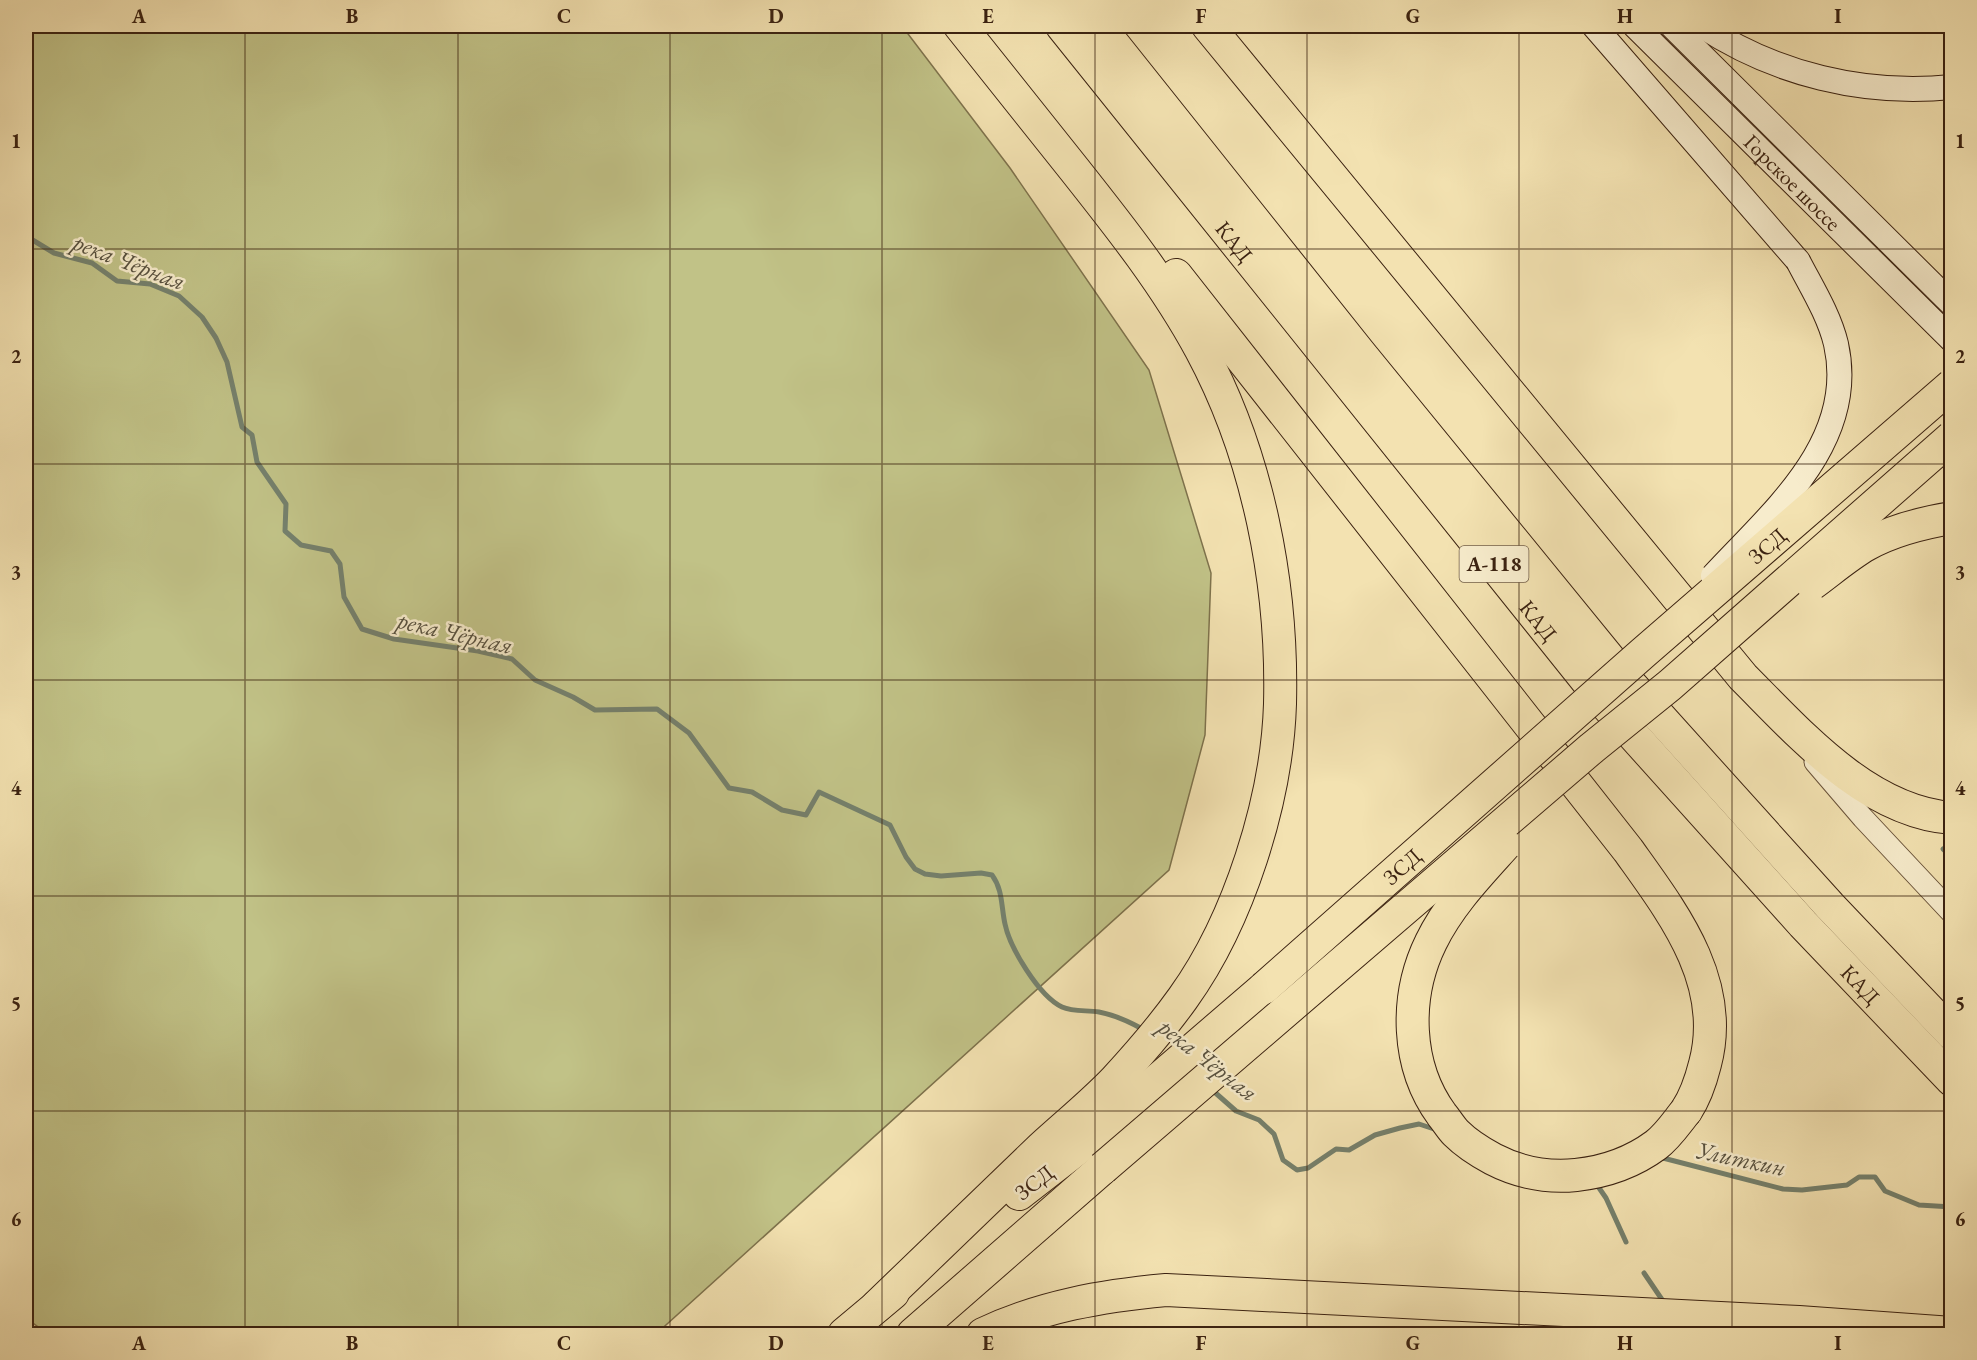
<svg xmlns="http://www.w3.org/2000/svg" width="1977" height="1360" font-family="'EB Garamond',serif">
  <rect width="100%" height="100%" fill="#f3e2b1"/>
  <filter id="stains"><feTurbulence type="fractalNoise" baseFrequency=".00333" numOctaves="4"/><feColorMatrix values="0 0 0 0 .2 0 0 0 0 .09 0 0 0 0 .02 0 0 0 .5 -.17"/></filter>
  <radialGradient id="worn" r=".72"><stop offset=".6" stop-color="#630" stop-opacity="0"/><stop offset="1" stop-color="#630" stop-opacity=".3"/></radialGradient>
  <polygon fill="#c1c287" stroke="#7e724c" stroke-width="1.5" points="26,26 902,26 1010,168 1149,370 1211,573 1205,735 1169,870 656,1334 48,1334 26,1318"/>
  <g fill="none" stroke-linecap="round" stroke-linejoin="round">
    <g stroke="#75806c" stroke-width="5">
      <path d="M26 236 54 253 92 263 117 281 150 284 179 296 202 317 216 338 227 362 242 427 252 435 257 462 286 504 285 531 301 545 331 551 340 564 344 597 362 629 394 639 478 651 512 659 535 680 573 697 595 710 657 709 689 733 729 788 752 792 782 810 806 815 819 792 890 825 906 857 915 869 925 874 941 876 981 873 992 875C1003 890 1001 906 1005 924 1010 948 1039 996 1062 1007 1073 1012 1087 1010 1099 1012 1115 1015 1132 1023 1146 1031"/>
      <polyline points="1943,849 1952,858"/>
      <polyline points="1211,1089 1236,1111 1259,1120 1274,1134 1283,1160 1297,1170 1308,1168 1336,1149 1349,1150 1375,1135 1400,1128 1419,1124 1437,1130"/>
      <polyline points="1659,1157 1783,1189 1802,1190 1847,1185 1859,1177 1875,1177 1885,1191 1919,1205 1952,1207"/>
      <polyline points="1595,1182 1606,1198 1626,1242"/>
      <polyline points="1644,1273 1665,1304"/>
    </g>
    <defs>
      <polyline id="tertiary" points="1815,762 1863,818 1952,913"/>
      <g id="secondary">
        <polyline points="1594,26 1798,261"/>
        <path id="s1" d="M1635 26 1952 340"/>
        <polyline points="1672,26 1952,304"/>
        <path d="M1702 26C1775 74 1864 96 1952 87"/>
      </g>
      <g id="motorway">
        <path id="s2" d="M1062 26 1608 707 1803 924 1952 1080"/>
        <polyline points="1099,26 1359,352 1630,684 1830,906 1952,1034"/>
        <path d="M1208 26 1743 677C1799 733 1867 812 1952 818"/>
        <path d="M1176 275 1628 850C1673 913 1727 982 1705 1064 1701 1080 1696 1096 1686 1111"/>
        <polyline points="1019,1194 1082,1145 1264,988"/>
        <path d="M877 1306C932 1253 987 1200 1042 1147 1066 1125 1092 1104 1115 1080 1139 1054 1163 1026 1183 998 1239 920 1277 800 1280 704 1283 584 1258 456 1201 350 1166 285 1120 227 1074 169 1036 121 998 73 960 26"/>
        <polyline points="844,1334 893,1293"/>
        <polyline points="913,1334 1103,1168"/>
        <path d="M983 1334C1042 1306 1102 1296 1166 1290L1799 1322 1952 1333"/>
      </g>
    </defs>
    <use href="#tertiary" stroke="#695239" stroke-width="23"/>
    <use href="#secondary" stroke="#3b2211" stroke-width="26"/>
    <use href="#motorway" stroke="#3b2211" stroke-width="34"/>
    <use href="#tertiary" stroke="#f7eccc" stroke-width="21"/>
    <use href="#secondary" stroke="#f7eccc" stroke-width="24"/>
    <use href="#motorway" stroke="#f3e2b1" stroke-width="32"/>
    <defs>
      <path id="secondary-bridge" d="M1713 576C1772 512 1858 442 1836 344 1829 315 1812 288 1798 261"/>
      <g id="motorway-bridge">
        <path d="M1812 584C1830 571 1847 556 1866 545 1893 530 1921 523 1952 518"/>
        <path d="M1505 845C1478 875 1449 905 1431 942 1404 997 1406 1066 1442 1115 1447 1121 1451 1128 1456 1133 1467 1144 1480 1152 1493 1159 1520 1173 1546 1178 1576 1175 1604 1172 1633 1162 1656 1145 1668 1136 1677 1122 1686 1111"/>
        <path id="s3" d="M1264 988 1643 653 1952 385"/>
        <polyline points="1103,1168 1592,748 1670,685 1952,437"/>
      </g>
    </defs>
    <use href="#secondary-bridge" stroke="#3b2211" stroke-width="26" stroke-linecap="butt"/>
    <use href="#motorway-bridge" stroke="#3b2211" stroke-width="34" stroke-linecap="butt"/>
    <use href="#secondary-bridge" stroke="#f7eccc" stroke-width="24"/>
    <use href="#motorway-bridge" stroke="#f3e2b1" stroke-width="32"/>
  </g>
  <path fill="none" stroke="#3b2211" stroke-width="1.5" stroke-opacity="0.55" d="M245 26V1334M458 26V1334M670 26V1334M882 26V1334M1095 26V1334M1307 26V1334M1519 26V1334M1732 26V1334M26 249H1952M26 464H1952M26 680H1952M26 896H1952M26 1111H1952"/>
  <g text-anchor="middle" stroke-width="5" stroke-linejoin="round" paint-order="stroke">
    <rect fill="#f7eccc" stroke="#735f49" stroke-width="1.5" x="1459.5" y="546" width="69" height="36" rx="4.5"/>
    <g font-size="21" font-weight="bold" fill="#3b2211">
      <text x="1494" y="571">А-118</text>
    </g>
    <g font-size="22" fill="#3b2211" stroke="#f7eccc">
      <text dy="8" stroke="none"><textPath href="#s1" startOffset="222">Горское шоссе</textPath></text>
      <text dy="8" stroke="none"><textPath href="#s2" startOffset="276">КАД</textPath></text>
      <text dy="8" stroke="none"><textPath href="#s3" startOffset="670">ЗСД</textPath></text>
      <text dy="8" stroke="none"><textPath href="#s2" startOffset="762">КАД</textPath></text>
      <text dy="8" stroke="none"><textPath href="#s3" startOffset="184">ЗСД</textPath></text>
      <text dy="8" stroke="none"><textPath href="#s2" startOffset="1248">КАД</textPath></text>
      <text transform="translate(1034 1182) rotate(-38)" y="8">ЗСД</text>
    </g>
    <g font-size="24" font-style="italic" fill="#58513f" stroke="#f7eccc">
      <text transform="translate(129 262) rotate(21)" y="8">река Чёрная</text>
      <text transform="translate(455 633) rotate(13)" y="8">река Чёрная</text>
      <text transform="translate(1208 1060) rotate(38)" y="8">река Чёрная</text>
      <text transform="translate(1741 1159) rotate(12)" y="8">Улиткин</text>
    </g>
  </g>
  <rect width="1977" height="1360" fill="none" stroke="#f3e2b1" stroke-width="66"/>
  <rect x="33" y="33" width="1911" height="1294" fill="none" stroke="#3b2211" stroke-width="2"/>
  <g font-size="20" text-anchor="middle" font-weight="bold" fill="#3b2211">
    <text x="139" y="23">A</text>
    <text x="352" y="23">B</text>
    <text x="564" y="23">C</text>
    <text x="776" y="23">D</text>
    <text x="988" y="23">E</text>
    <text x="1201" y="23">F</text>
    <text x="1413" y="23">G</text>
    <text x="1625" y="23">H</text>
    <text x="1838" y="23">I</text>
    <text x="16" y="148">1</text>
    <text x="1960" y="148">1</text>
    <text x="16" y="363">2</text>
    <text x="1960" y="363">2</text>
    <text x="16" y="579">3</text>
    <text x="1960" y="579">3</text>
    <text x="16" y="795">4</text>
    <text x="1960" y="795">4</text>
    <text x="16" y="1010">5</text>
    <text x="1960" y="1010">5</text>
    <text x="16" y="1226">6</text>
    <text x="1960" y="1226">6</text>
    <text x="139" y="1350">A</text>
    <text x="352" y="1350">B</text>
    <text x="564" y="1350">C</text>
    <text x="776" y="1350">D</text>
    <text x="988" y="1350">E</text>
    <text x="1201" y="1350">F</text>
    <text x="1413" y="1350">G</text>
    <text x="1625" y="1350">H</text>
    <text x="1838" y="1350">I</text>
  </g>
  <rect width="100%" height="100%" filter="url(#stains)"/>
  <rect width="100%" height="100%" fill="url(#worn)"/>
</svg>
